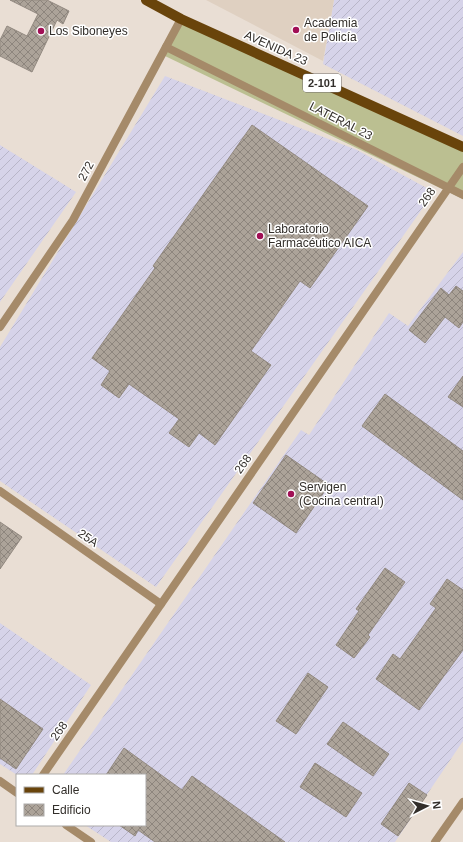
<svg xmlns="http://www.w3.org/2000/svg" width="463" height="842" font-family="Helvetica,sans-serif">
  <defs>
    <pattern id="industrial-furrows" width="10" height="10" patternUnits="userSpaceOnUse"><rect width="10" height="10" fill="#d6d3e9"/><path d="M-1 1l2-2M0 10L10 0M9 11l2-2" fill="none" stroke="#b8b5c8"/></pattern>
    <pattern id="building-cross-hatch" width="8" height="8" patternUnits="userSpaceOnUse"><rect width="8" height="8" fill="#aca399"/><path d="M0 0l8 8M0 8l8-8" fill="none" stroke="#8d857d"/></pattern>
  </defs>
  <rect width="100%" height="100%" fill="#e9ded4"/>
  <g fill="url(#industrial-furrows)">
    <polygon points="334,0 463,0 463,136 323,64"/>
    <polygon points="165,76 357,150 434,192 156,587 0,481 0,347"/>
    <polygon points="0,145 76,192 0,302"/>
    <polygon points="463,252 463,741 395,842 111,842 85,825 145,825 145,775 63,775 301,430 309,435 389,313 408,326"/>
    <polygon points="0,623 91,685 32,775 17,775 0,764"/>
  </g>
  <polygon fill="#dfd0c1" points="206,0 334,0 323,61"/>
  <polygon fill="#bbbf91" points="181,19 463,151 463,199 165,56"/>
  <g fill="url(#building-cross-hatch)" stroke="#928980">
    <polygon points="10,0 47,0 69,11 63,24 57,20 32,72 0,56 0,40 7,26 27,36 38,14"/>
    <polygon points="252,125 368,206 310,288 300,281 251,351 271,365 215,445 199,433 189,447 169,433 179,419 129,384 119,398 101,385 110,371 92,358 155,268 153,266"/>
    <polygon points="456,286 463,291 463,322 459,328 445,317 425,343 409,330 441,288 449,295"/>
    <polygon points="463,376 463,407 448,397"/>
    <polygon points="385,394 463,451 463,500 362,426"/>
    <polygon points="286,455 329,485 296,533 253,503"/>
    <polygon points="0,522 22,537 0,569"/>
    <polygon points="385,568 405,582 368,635 370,637 354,658 336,645 359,611 356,609"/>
    <polygon points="447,579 463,590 463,650 419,710 376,679 393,654 400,659 436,608 430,604"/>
    <polygon points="308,673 328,687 296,734 276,721"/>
    <polygon points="0,699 43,729 16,769 0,758"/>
    <polygon points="343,722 389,754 373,776 327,744"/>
    <polygon points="124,748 182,790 192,776 285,842 155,842 138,830 135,836 119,825 145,825 145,775 106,775"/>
    <polygon points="315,763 362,793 346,817 300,787"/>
    <polygon points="409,783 427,795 398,836 381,824"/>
  </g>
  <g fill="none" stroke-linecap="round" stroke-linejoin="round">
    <g stroke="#a58a69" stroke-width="8">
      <polyline points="166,47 463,195"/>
      <polyline points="0,491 161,604"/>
      <polyline points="43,775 463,167"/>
    </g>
    <g stroke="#a58a69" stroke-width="8">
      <polyline points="0,327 73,220 181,19"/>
      <polyline points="0,781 17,793"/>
      <polyline points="66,825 91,842"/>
      <polyline points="435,842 463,802"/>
    </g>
    <polyline stroke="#69440b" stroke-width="10" points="146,0 181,19 463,147"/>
  </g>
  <g fill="#a10f55" stroke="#fff" stroke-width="1.5">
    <circle cx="296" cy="30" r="4"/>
    <circle cx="41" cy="31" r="4"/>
    <circle cx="260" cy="236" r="4"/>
    <circle cx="291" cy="494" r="4"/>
  </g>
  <g text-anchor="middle" stroke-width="3" stroke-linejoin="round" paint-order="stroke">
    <rect fill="#fff" stroke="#706d6a" stroke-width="1" x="303" y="74" width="38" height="18" rx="3"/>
    <g font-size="11" font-weight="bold" fill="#322e2a">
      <text x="322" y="87">2-101</text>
    </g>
    <g font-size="12" fill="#322e2a" stroke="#fff" text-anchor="start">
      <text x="304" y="27">Academia<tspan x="304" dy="14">de Policía</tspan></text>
      <text x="49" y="35">Los Siboneyes</text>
      <text x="268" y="233">Laboratorio<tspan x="268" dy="14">Farmacéutico AICA</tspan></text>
      <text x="299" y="491">Servigen<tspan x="299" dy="14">(Cocina central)</tspan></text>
    </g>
    <g font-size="12" fill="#322e2a" stroke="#fff">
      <text transform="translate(276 48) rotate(24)" y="4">AVENIDA 23</text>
      <text transform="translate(341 121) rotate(27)" y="4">LATERAL 23</text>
      <text transform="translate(86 171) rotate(-62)" y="4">272</text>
      <text transform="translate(427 197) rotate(-55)" y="4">268</text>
      <text transform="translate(243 464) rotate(-55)" y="4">268</text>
      <text transform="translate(88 538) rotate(35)" y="4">25A</text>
      <text transform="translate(59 731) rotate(-55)" y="4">268</text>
    </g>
  </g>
  <rect x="16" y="774" width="130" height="52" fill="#ffffff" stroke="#adabaa"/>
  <rect x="24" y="787" width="20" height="6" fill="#69440b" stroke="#adabaa"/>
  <text x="52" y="794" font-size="12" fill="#322e2a">Calle</text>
  <rect x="24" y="804" width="20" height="12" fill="url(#building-cross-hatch)" stroke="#adabaa"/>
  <text x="52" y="814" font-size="12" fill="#322e2a">Edificio</text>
  <g transform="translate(427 806) rotate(84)" stroke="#ffffff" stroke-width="3" paint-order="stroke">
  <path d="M0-3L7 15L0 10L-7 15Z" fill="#322e2a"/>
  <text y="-6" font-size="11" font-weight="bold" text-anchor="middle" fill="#322e2a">N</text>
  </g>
</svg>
